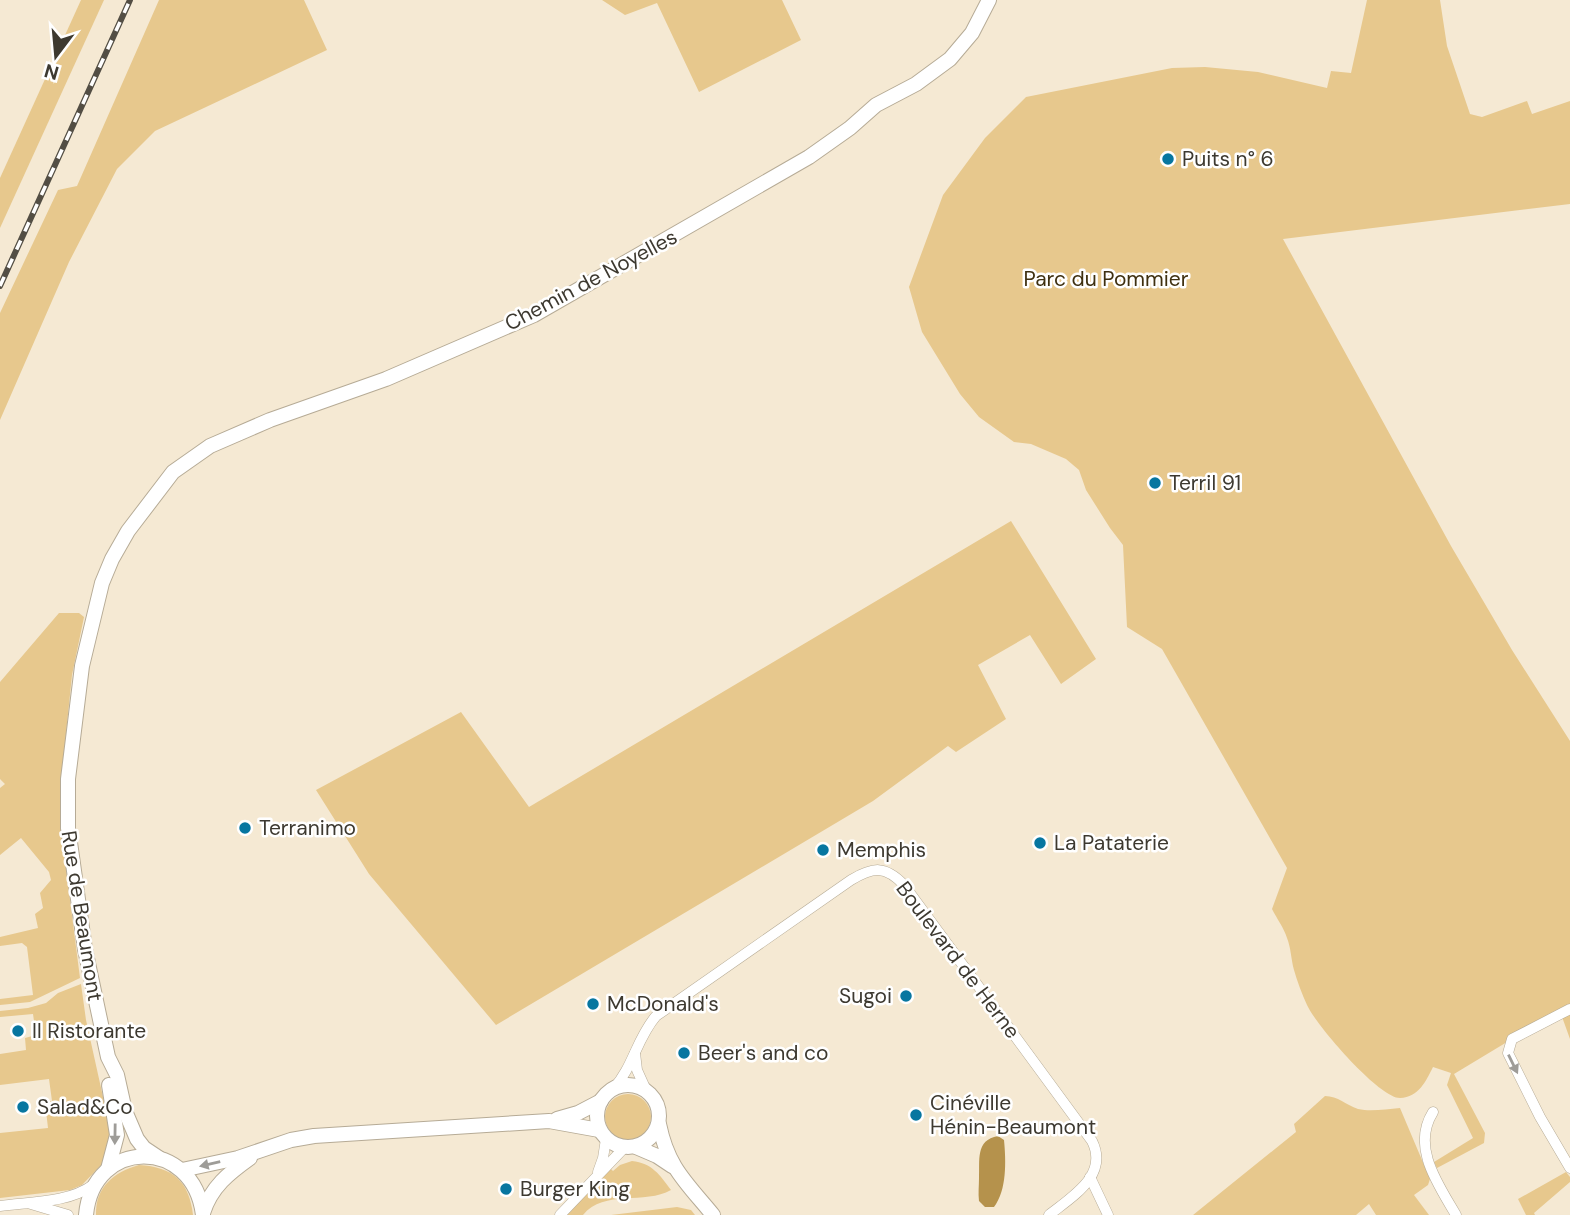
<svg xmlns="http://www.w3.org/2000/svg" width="1570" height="1215" font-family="'DM Sans',sans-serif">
  <rect width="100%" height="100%" fill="#f5e9d3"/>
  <g fill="#e7c88d">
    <polygon points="81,0 104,0 0,228 0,178"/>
    <polygon points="159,0 304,0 327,50 155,131 117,169 69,262 0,420 0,313 58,190 77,186"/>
    <polygon points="602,0 782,0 801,40 699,92 657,3 625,15"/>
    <path d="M1367 0H1440L1447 46 1470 114 1482 117 1527 101 1532 114 1570 101V204L1283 239 1451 546 1512 650 1570 741V1039L1561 1014 1512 1039 1454 1074 1485 1133 1484 1143 1437 1168 1434 1162 1473 1138 1447 1085 1451 1073 1433 1067C1426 1081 1419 1097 1400 1098 1379 1098 1316 1025 1307 1005 1302 994 1297 981 1294 970 1291 959 1291 948 1287 938 1284 928 1277 919 1272 909L1287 868 1162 649 1127 627 1123 545 1110 528 1086 490 1079 470 1066 459 1031 444 1014 442 979 417 960 394 922 332 909 287 943 195 985 138 1026 97 1172 68 1205 67 1258 72 1327 88 1331 71 1351 73Z"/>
    <polygon points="1011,521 1096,659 1061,684 1030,635 978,665 1006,719 956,752 948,746 873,801 496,1025 369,874 316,790 461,712 529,807"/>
    <polygon points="59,613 79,613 84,617 72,675 62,773 60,822 80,978 30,1002 0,1005 0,999 33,995 27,947 22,943 0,946 0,937 38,928 35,914 43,908 40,893 51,880 49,872 21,838 0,855 0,788 5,784 0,779 0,682"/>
    <polygon points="81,984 86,1020 109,1124 109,1144 104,1162 82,1185 70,1190 0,1198 0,1133 48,1128 45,1102 52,1101 49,1079 0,1085 0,1054 26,1050 25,1038 36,1035 33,1014 0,1017 0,1011 28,1008 46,1003 58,993"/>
    <circle cx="628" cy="1117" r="23"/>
    <path d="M1325 1096C1338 1096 1346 1105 1358 1109 1371 1112 1386 1109 1400 1108L1430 1179 1428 1185 1414 1195 1429 1215H1376L1369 1204 1356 1215H1193L1296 1132 1294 1124Z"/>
    <path d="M632 1161C652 1163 660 1175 671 1190 645 1205 604 1189 583 1215H566C580 1198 597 1186 610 1168L613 1171 620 1165Z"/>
    <path d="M139 1165C173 1167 189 1181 193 1215H96C95 1187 114 1172 139 1165Z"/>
    <polygon points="1566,1172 1570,1177 1570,1182 1534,1213 1535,1215 1526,1215 1518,1199"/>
    <polygon points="677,1207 691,1210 695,1215 611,1215"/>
  </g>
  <path fill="#b5924c" d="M998 1136 1004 1140C1006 1161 1007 1190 994 1207H985L979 1201C978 1193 979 1186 979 1178 980 1161 975 1140 998 1136Z"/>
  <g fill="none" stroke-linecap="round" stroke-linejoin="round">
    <defs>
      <g id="street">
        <polyline points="1570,1009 1512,1039 1508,1053 1540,1117 1570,1168"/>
        <polyline points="635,1053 637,1070 646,1090"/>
        <path d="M614 1088C633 1067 637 1038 656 1016L851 880C873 867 885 865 904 885L1092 1141C1109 1175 1073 1196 1049 1215"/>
        <path d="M1433 1112C1411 1147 1438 1184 1456 1215"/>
        <polyline points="598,1172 603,1158 606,1139"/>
        <polyline points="1090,1177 1108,1215"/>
        <polyline points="31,1204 68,1215"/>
        <path d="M0 1206C29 1202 69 1203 93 1185"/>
        <polyline points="560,1215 625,1147"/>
      </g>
      <g id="secondary">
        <circle cx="628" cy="1116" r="31"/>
        <polyline points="557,1119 578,1113 601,1101"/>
        <path d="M659 1124C668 1168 686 1182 713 1215"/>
        <polyline points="636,1147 657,1156 672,1166"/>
        <polyline points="159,1158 144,1148 137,1139 125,1111 117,1075 108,1057 85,949 68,828 68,779 82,666 102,583 112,559 128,531 173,472 210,446 270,420 386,379 534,315 809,157 850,128 876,105 916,84 950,59 972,33 989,0"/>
        <polyline points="108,1169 117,1135 109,1085"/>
        <polyline points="182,1170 238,1158 291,1140 314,1136 549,1121 599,1130"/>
        <path d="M203 1213C211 1187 229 1173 250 1158"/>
        <path d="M86 1215C93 1138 193 1136 203 1215"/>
      </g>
    </defs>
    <use href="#street" stroke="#b6ab96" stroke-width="11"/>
    <use href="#secondary" stroke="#b6ab96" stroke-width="16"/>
    <use href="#street" stroke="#fff" stroke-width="10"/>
    <use href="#secondary" stroke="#fff" stroke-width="14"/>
    <defs>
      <polyline id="rail" points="0,286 130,0"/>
    </defs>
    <use href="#rail" stroke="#534e44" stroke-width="6"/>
    <use href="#rail" stroke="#fff" stroke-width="3.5" stroke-dasharray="10" stroke-linecap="butt"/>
  </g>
  <defs><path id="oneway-solid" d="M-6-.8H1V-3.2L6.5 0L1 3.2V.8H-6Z" transform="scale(1.75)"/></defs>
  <g fill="#9e9c98">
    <use href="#oneway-solid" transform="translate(1513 1064) rotate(64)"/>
    <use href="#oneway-solid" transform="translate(115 1134) rotate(91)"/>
    <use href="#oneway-solid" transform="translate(210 1164) rotate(167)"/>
  </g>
  <g fill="#0776a0" stroke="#fff" stroke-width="2.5">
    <circle cx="1168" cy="159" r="7"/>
    <circle cx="1155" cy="483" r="7"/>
    <circle cx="245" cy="828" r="7"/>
    <circle cx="1040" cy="843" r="7"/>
    <circle cx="823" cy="850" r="7"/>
    <circle cx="906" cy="996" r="7"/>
    <circle cx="593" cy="1004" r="7"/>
    <circle cx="18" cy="1031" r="7"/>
    <circle cx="684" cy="1053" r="7"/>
    <circle cx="23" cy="1107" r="7"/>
    <circle cx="916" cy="1115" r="7"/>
    <circle cx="506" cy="1189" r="7"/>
  </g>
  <g text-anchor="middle" stroke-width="5" stroke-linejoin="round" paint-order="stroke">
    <g font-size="21" fill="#3d3930" stroke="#fff" text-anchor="start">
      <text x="1182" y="166">Puits n° 6</text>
      <text x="1169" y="490">Terril 91</text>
      <text x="259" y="835">Terranimo</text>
      <text x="1054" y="850">La Pataterie</text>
      <text x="837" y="857">Memphis</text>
      <text x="892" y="1003" text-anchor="end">Sugoi</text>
      <text x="607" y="1011">McDonald's</text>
      <text x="32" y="1038">Il Ristorante</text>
      <text x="698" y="1060">Beer's and co</text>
      <text x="930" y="1110">Cinéville<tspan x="930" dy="24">Hénin-Beaumont</tspan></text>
      <text x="37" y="1114">Salad&amp;Co</text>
      <text x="520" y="1196">Burger King</text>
    </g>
    <g font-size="21" fill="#3f3010" stroke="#fff">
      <text x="1106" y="286">Parc du Pommier</text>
    </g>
    <g font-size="21" fill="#3d3930" stroke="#fff">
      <text transform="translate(591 280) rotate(-28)" y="7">Chemin de Noyelles</text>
      <text transform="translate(82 916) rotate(81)" y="7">Rue de Beaumont</text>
      <text transform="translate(958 960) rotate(53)" y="7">Boulevard de Herne</text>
    </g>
  </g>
  <g transform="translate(56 56) rotate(196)" stroke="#ffffff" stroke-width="5" paint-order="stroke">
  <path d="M0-5L12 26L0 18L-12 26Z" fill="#3d3930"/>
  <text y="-10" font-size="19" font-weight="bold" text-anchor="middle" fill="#3d3930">N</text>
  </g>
</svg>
